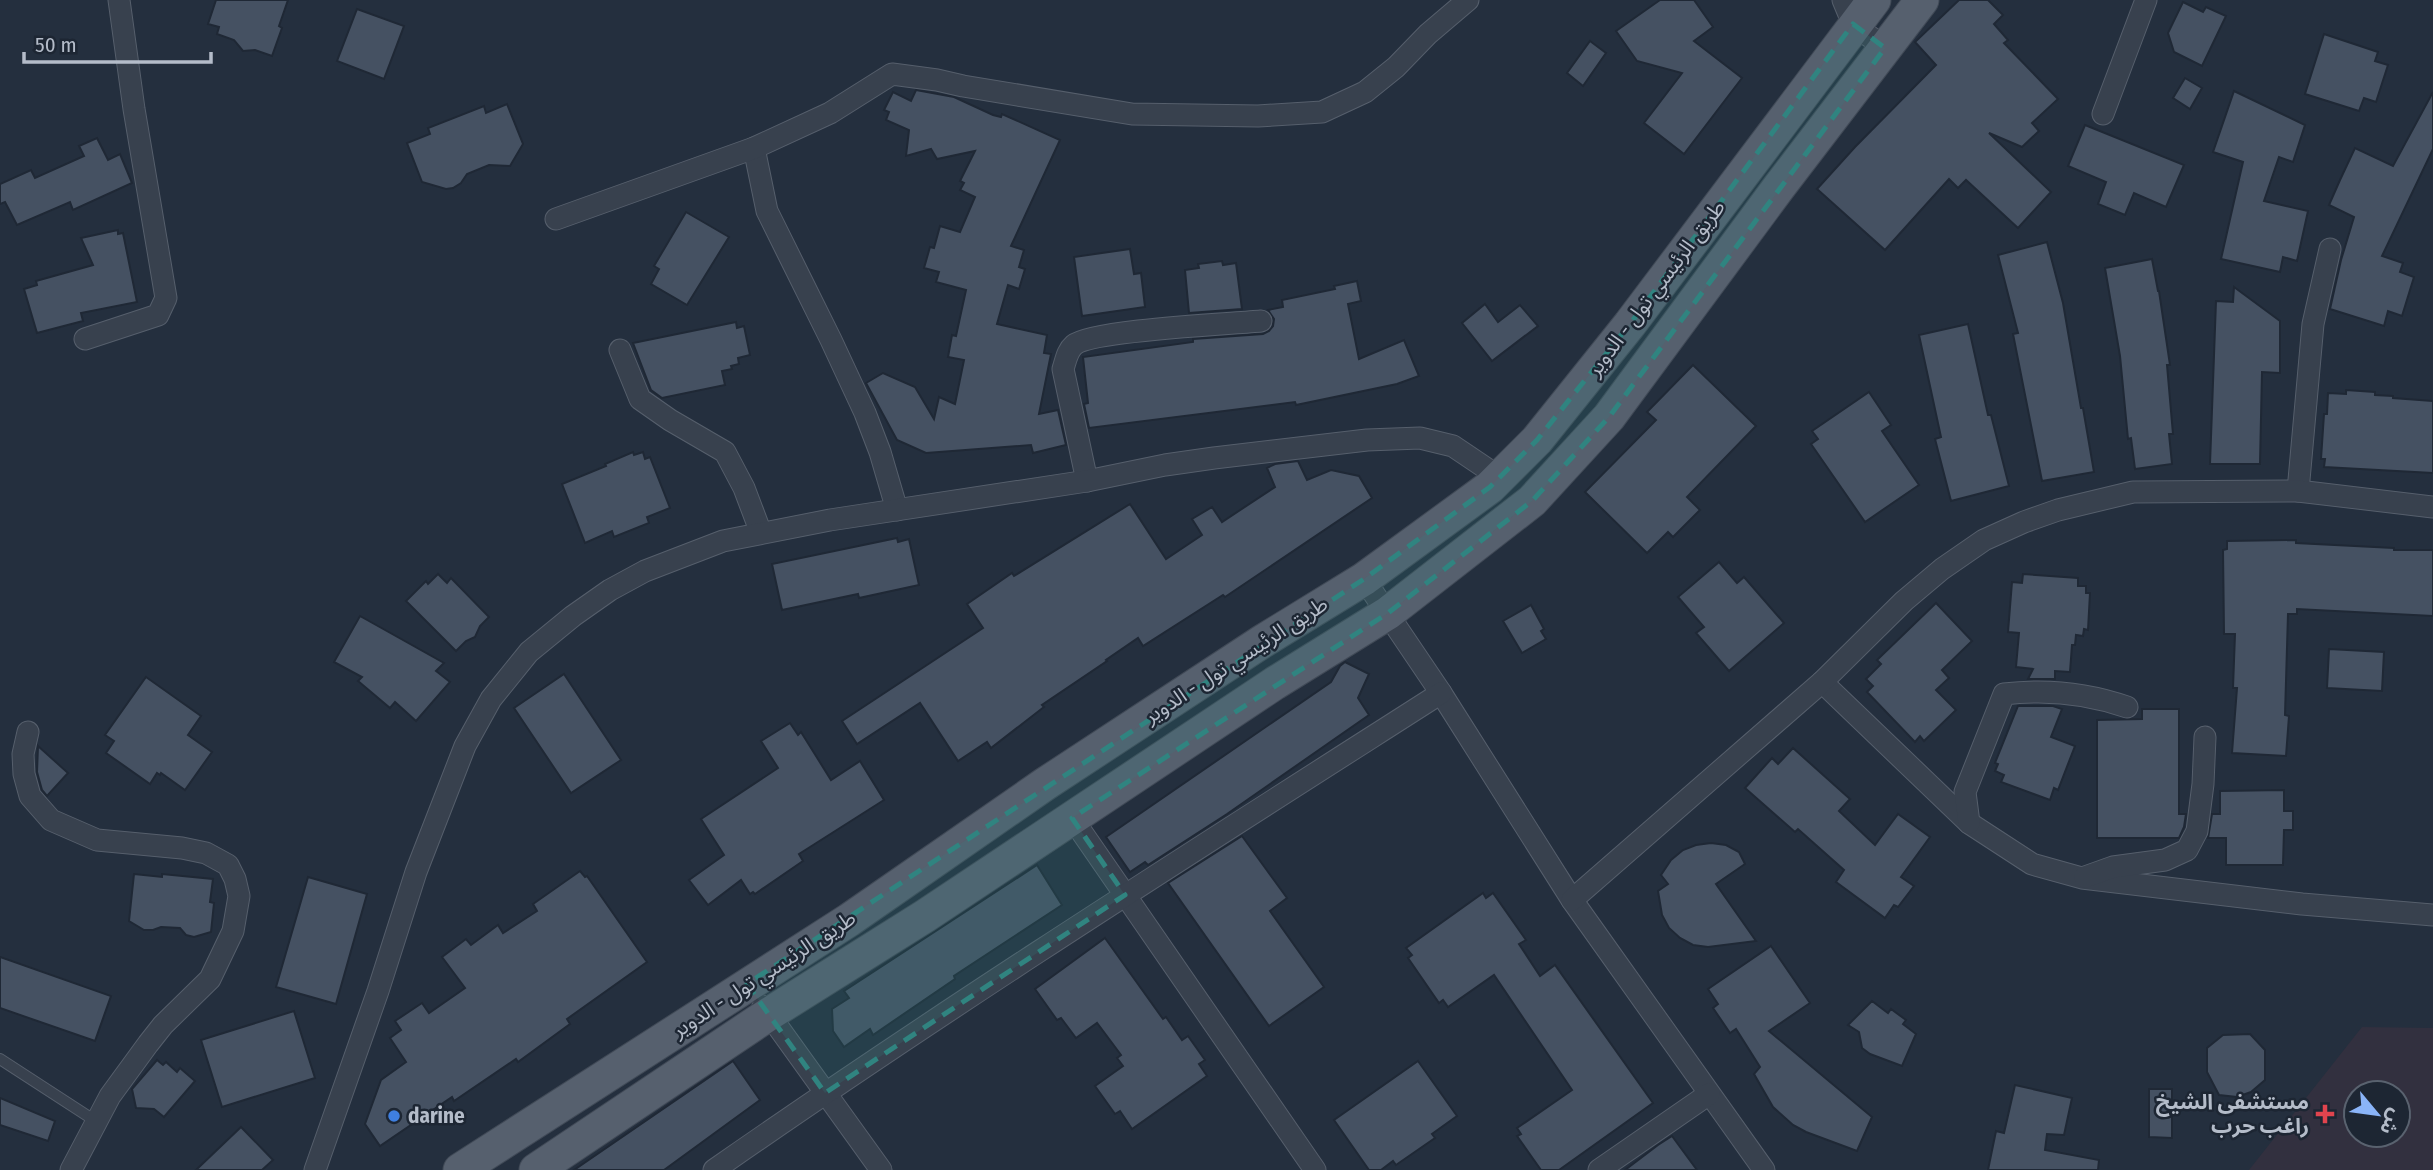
<svg xmlns="http://www.w3.org/2000/svg" width="2433" height="1170" font-family="'Fira Sans Condensed','Noto Sans Arabic',sans-serif">
  <rect width="100%" height="100%" fill="#242f3e"/>
  <path fill="#32303f" fill-rule="evenodd" d="M2362 1027 2433 1028V1170H2249ZM2356 1093H2398V1135H2356Z"/>
  <g fill="#455162" stroke="#1f2835" stroke-width="2">
    <polygon points="216,0 288,0 279,26 282,28 272,56 255,50 243,51 234,40 217,34 219,27 208,24"/>
    <polygon points="1660,0 1694,0 1713,27 1694,41 1742,78 1684,154 1644,123 1682,73 1637,61 1616,31"/>
    <polygon points="1959,0 1988,0 2003,15 1994,24 2008,40 2004,43 2058,99 2032,123 2039,131 2022,147 1989,133 2051,192 2018,228 1966,180 1958,188 1949,179 1885,250 1817,189 1855,147 1936,65 1915,42"/>
    <polygon points="2183,2 2203,12 2206,7 2226,16 2202,66 2174,52 2168,33"/>
    <polygon points="357,9 404,26 384,79 337,61"/>
    <polygon points="2324,34 2378,52 2375,61 2388,65 2376,102 2364,98 2359,111 2305,94"/>
    <polygon points="1590,41 1606,53 1583,86 1567,73"/>
    <polygon points="2185,78 2202,88 2190,109 2173,98"/>
    <polygon points="916,90 954,97 993,115 1001,117 1002,114 1060,140 1011,246 1024,250 1019,267 1025,269 1019,289 1008,285 997,324 1047,335 1044,353 1051,354 1039,414 1058,410 1066,445 1033,453 1031,445 926,453 897,440 866,383 883,373 915,387 934,419 939,397 955,404 964,360 948,357 952,335 956,336 966,290 936,282 939,272 924,268 930,247 934,248 940,226 960,232 975,197 960,190 964,183 960,181 975,151 937,159 931,149 906,156 909,130 886,120 889,112 884,110 893,92 911,101"/>
    <polygon points="2234,91 2305,125 2293,162 2279,157 2264,201 2308,211 2297,261 2283,257 2280,272 2221,259 2243,162 2213,152"/>
    <polygon points="2433,92 2433,149 2382,256 2403,263 2400,272 2414,277 2402,316 2388,311 2384,326 2330,309 2341,260 2354,217 2329,205 2340,180 2355,148 2393,166"/>
    <polygon points="507,104 523,144 510,166 489,165 467,174 461,183 453,188 446,189 422,182 407,143 430,134 428,128 484,106 486,113"/>
    <polygon points="2085,125 2184,165 2166,207 2134,193 2125,215 2098,204 2106,182 2068,166"/>
    <polygon points="97,138 108,160 120,154 132,183 73,210 70,202 17,225 5,202 0,204 0,184 31,170 35,178 84,156 79,146"/>
    <polygon points="686,212 729,237 687,305 651,284 659,269 654,266"/>
    <polygon points="118,230 118,234 123,233 137,302 81,313 83,321 37,333 24,289 37,285 36,281 93,265 81,238"/>
    <polygon points="2047,242 2063,303 2081,408 2083,408 2094,472 2042,481 2013,334 2018,333 1998,255"/>
    <polygon points="1130,249 1134,274 1141,273 1145,307 1082,316 1074,257"/>
    <polygon points="2152,259 2158,291 2159,291 2170,365 2167,365 2173,434 2169,434 2172,464 2135,469 2131,438 2128,439 2120,356 2105,268"/>
    <polygon points="1222,261 1223,265 1236,263 1242,309 1189,313 1185,270 1199,268 1198,264"/>
    <polygon points="1357,281 1361,301 1348,304 1359,359 1404,340 1419,376 1397,384 1296,405 1295,402 1089,428 1084,404 1088,403 1083,357 1193,342 1193,339 1263,334 1269,331 1273,326 1274,319 1268,310 1283,307 1282,300 1335,289 1334,286"/>
    <polygon points="2234,287 2280,321 2280,373 2262,372 2260,464 2210,464 2216,301 2233,302"/>
    <polygon points="1485,304 1498,322 1520,305 1538,326 1492,361 1462,323"/>
    <polygon points="736,322 737,328 744,326 750,355 738,358 739,364 731,366 732,369 722,371 725,385 662,398 651,390 633,343"/>
    <polygon points="1968,324 1988,415 1991,415 2009,486 1951,501 1935,439 1941,437 1919,335"/>
    <polygon points="1693,365 1756,426 1687,497 1700,510 1673,537 1668,532 1647,553 1585,492 1656,420 1647,412"/>
    <polygon points="2346,390 2375,392 2375,395 2393,396 2393,398 2433,401 2433,473 2324,467 2325,459 2321,459 2324,414 2327,414 2328,393 2346,394"/>
    <polygon points="1869,392 1891,425 1882,431 1919,485 1865,522 1811,444 1818,439 1812,431"/>
    <polygon points="633,452 634,455 643,452 645,459 650,457 670,508 647,517 649,523 614,537 612,531 585,543 562,484 606,466 605,464"/>
    <polygon points="1298,461 1307,480 1331,470 1359,476 1372,498 1225,597 1223,595 1143,646 1138,638 1106,660 1107,661 1042,705 1044,707 991,748 987,742 958,761 920,703 857,744 842,721 983,628 967,604 1012,573 1014,576 1130,504 1166,559 1202,535 1192,519 1212,507 1222,522 1275,487 1267,468 1275,464"/>
    <polygon points="897,538 898,542 909,539 919,585 859,598 858,594 782,610 772,564"/>
    <polygon points="2296,540 2296,543 2394,548 2394,550 2433,550 2433,616 2297,609 2297,614 2288,614 2285,715 2289,716 2286,756 2232,753 2237,688 2233,688 2235,634 2224,634 2223,550 2227,549 2227,541"/>
    <polygon points="1719,562 1737,583 1744,577 1784,623 1729,671 1696,633 1704,627 1678,597"/>
    <polygon points="438,574 447,583 451,578 489,617 480,626 475,637 466,641 456,651 406,601 426,581 428,584"/>
    <polygon points="2023,574 2078,578 2078,586 2086,586 2086,593 2090,593 2088,630 2084,629 2083,636 2076,635 2075,645 2072,645 2070,672 2055,671 2055,679 2028,679 2033,669 2016,667 2019,633 2008,632 2012,582 2022,583"/>
    <polygon points="1936,603 1972,641 1942,670 1949,678 1936,690 1956,710 1924,741 1920,736 1915,742 1867,692 1873,686 1866,679 1881,664 1877,660"/>
    <polygon points="1531,605 1544,629 1541,631 1546,639 1522,653 1503,621"/>
    <polygon points="360,616 444,663 436,671 450,682 416,721 395,702 390,708 358,681 362,677 334,662"/>
    <polygon points="2329,649 2384,652 2382,691 2327,688"/>
    <polygon points="1345,662 1369,674 1358,698 1369,715 1227,814 1148,865 1145,862 1130,872 1106,837 1331,682 1340,666"/>
    <polygon points="564,674 621,760 571,793 514,708"/>
    <polygon points="146,677 201,716 188,735 212,752 185,790 161,773 160,775 157,773 150,784 106,753 114,741 105,735"/>
    <polygon points="2018,706 2053,706 2062,709 2051,737 2075,746 2058,790 2054,788 2050,800 2001,782 2004,775 1995,771 1998,764 1995,763"/>
    <polygon points="2142,709 2179,709 2179,814 2186,814 2184,827 2179,838 2097,838 2097,720 2142,719"/>
    <polygon points="790,723 798,735 801,732 831,780 860,761 884,800 799,854 803,861 755,894 753,892 750,894 741,880 708,905 689,880 724,855 701,819 778,768 761,741"/>
    <polygon points="38,746 68,773 47,796 42,790 37,772"/>
    <polygon points="1793,748 1850,799 1839,811 1875,845 1898,814 1930,837 1901,877 1914,886 1898,907 1894,905 1885,918 1836,882 1844,870 1798,829 1795,832 1745,788 1772,758 1778,764"/>
    <polygon points="2284,790 2284,811 2293,811 2293,830 2284,830 2283,865 2226,865 2226,838 2208,838 2212,814 2220,814 2220,791"/>
    <polygon points="1242,836 1287,898 1270,911 1324,987 1269,1026 1168,883"/>
    <polygon points="1711,843 1726,845 1739,852 1745,864 1716,884 1756,941 1708,947 1693,945 1680,938 1669,928 1662,915 1658,891 1668,884 1661,875 1671,860 1683,850 1696,845"/>
    <polygon points="1037,865 1062,905 954,976 955,979 873,1035 870,1029 844,1047 833,1031 832,1009 849,998 844,991"/>
    <polygon points="580,871 585,877 587,876 647,962 567,1019 570,1024 518,1062 516,1059 454,1101 452,1097 380,1146 365,1124 381,1080 406,1062 390,1038 401,1030 395,1021 422,1003 429,1013 465,988 442,957 466,939 471,945 498,925 503,933 537,911 533,904"/>
    <polygon points="134,874 162,877 162,874 213,879 210,902 214,903 211,932 194,937 186,935 180,928 161,927 153,930 144,930 129,921"/>
    <polygon points="308,877 367,894 336,1004 276,987"/>
    <polygon points="1483,893 1486,898 1493,893 1526,940 1519,944 1540,976 1555,965 1653,1103 1559,1170 1541,1170 1517,1136 1521,1134 1517,1128 1572,1090 1494,975 1448,1007 1443,1000 1439,1003 1408,958 1412,955 1406,948"/>
    <polygon points="1105,938 1163,1019 1166,1017 1182,1040 1188,1036 1205,1060 1199,1064 1207,1076 1132,1129 1120,1111 1115,1114 1095,1086 1123,1066 1117,1058 1121,1055 1097,1023 1076,1038 1061,1018 1057,1020 1035,989"/>
    <polygon points="1771,946 1810,1003 1769,1031 1872,1117 1857,1151 1806,1132 1793,1125 1773,1107 1754,1074 1760,1067 1736,1029 1730,1033 1713,1008 1718,1004 1708,989"/>
    <polygon points="0,957 111,996 95,1041 0,1008"/>
    <polygon points="1872,1001 1888,1013 1891,1009 1906,1020 1903,1024 1916,1034 1902,1066 1870,1054 1862,1048 1859,1032 1848,1025"/>
    <polygon points="294,1011 315,1078 222,1107 201,1040"/>
    <polygon points="2250,1034 2265,1050 2265,1080 2251,1092 2237,1097 2219,1095 2207,1072 2207,1048 2223,1035"/>
    <polygon points="157,1060 163,1065 166,1062 177,1072 180,1068 195,1081 164,1117 154,1109 136,1108 132,1089"/>
    <polygon points="733,1061 760,1100 664,1170 574,1170"/>
    <polygon points="1418,1061 1457,1116 1432,1134 1435,1138 1396,1165 1393,1161 1381,1170 1369,1170 1334,1120"/>
    <polygon points="2015,1085 2072,1098 2064,1135 2047,1134 2045,1150 2099,1160 2098,1170 1988,1170 1996,1131 2004,1133"/>
    <polygon points="2149,1089 2172,1089 2172,1138 2149,1137"/>
    <polygon points="0,1098 55,1121 48,1141 0,1125"/>
    <polygon points="241,1127 273,1160 262,1170 196,1170"/>
    <polygon points="1672,1136 1697,1170 1625,1170 1658,1145"/>
  </g>
  <g fill="none" stroke-linecap="round" stroke-linejoin="round">
    <defs>
      <polyline id="lane" points="0,1059 97,1122"/>
      <g id="street">
        <polyline points="1843,0 1853,24 1885,48"/>
        <polyline points="2103,114 2146,0"/>
        <polyline points="754,148 767,211 831,340 865,413 880,452 897,510"/>
        <polyline points="556,219 754,148 830,113 892,74 937,80 963,86 1132,114 1258,116 1322,112 1365,92 1396,67 1428,34 1468,0"/>
        <polyline points="85,339 158,315 166,298 134,109 119,0"/>
        <polyline points="620,350 640,399 670,420 725,452 744,488 761,533"/>
        <path d="M1087 481 1063 369C1066 360 1067 351 1074 345 1092 330 1230 324 1261 321"/>
        <polyline points="2298,491 2313,324 2330,249"/>
        <polyline points="1364,579 1441,693 1572,900 1764,1170"/>
        <polyline points="1822,682 1969,823 2032,864 2082,878 2302,904 2433,915"/>
        <polyline points="28,732 23,754 24,774 30,796 51,820 97,840 182,848 206,853 228,865 235,879 239,896 233,931 210,979 163,1025 148,1044 110,1096 71,1170"/>
        <polyline points="1072,818 1315,1170"/>
        <path d="M1969 823 1965 792 2004 694C2045 689 2087 693 2127 707"/>
        <polyline points="2085,877 2113,867 2165,860 2187,850 2197,831 2203,784 2205,737"/>
        <polyline points="1572,900 1822,682 1904,601 1942,569 1984,540 2024,522 2058,510 2133,492 2298,491 2433,507"/>
        <polyline points="763,1006 881,1170"/>
        <polyline points="315,1170 378,991 416,872 465,746 491,699 529,652 573,616 610,590 645,571 723,541 830,520 1087,481 1165,465 1214,458 1367,440 1420,438 1453,446 1499,477"/>
        <path d="M714 1170C952 1004 1197 849 1441 693"/>
        <polyline points="1599,1170 1709,1094"/>
      </g>
      <g id="primary">
        <polyline points="460,1170 849,920 1045,784 1263,641 1364,579 1490,487 1537,440 1630,324 1874,0"/>
        <polyline points="536,1170 769,1014 925,916 1275,683 1388,613 1532,501 1609,417 1779,187 1922,0"/>
      </g>
    </defs>
    <use href="#lane" stroke="#565f6c" stroke-width="12"/>
    <use href="#street" stroke="#565f6c" stroke-width="23"/>
    <use href="#primary" stroke="#414a57" stroke-width="35"/>
    <use href="#lane" stroke="#38414e" stroke-width="10"/>
    <use href="#street" stroke="#38414e" stroke-width="21"/>
    <use href="#primary" stroke="#56606e" stroke-width="33"/>
  </g>
  <path fill="#308480" fill-opacity="0.2" stroke="#308480" stroke-width="5" stroke-dasharray="14 9" stroke-linejoin="round" d="M1853 24 1885 48 1609 417 1532 501 1388 613 1072 818 1125 895 825 1093 747 984 1364 579 1490 487 1537 440 1630 324Z"/>
  <path fill="#e0444e" stroke="#1d2633" stroke-width="2.5" d="M2321.5 1103.5h7v7h7v7h-7v7h-7v-7h-7v-7h7z"/>
  <circle fill="#3f7fe0" stroke="#1d2633" stroke-width="2.5" cx="394" cy="1116" r="7"/>
  <g text-anchor="middle" stroke-width="5" stroke-linejoin="round" paint-order="stroke">
    <g font-size="21" fill="#b4bcc9" stroke="#1d2633">
      <text transform="translate(1656 288) rotate(-53)" y="7">طريق الرئيسي تول - الدوير</text>
      <text transform="translate(1236 660) rotate(-33)" y="7">طريق الرئيسي تول - الدوير</text>
      <text transform="translate(764 974) rotate(-33)" y="7">طريق الرئيسي تول - الدوير</text>
    </g>
    <g font-size="21" font-weight="bold" fill="#b4bcc9" stroke="#1d2633" text-anchor="end">
      <text x="2309" y="1109">مستشفى الشيخ<tspan x="2309" dy="24">راغب حرب</tspan></text>
      <text x="408" y="1123" text-anchor="start">darine</text>
    </g>
  </g>
  <g transform="translate(2377 1114) rotate(119)"><circle r="33" fill="#1d2633" stroke="#59626f" stroke-width="2"/>
  <path d="M0-5L12 26L0 18L-12 26Z" fill="#8ab4f8"/>
  <text y="-10" font-size="19" font-weight="bold" text-anchor="middle" fill="#b4bcc9">ش</text>
  </g>
  <path d="M24 52v10h187v-10" fill="none" stroke="#b4bcc9" stroke-width="3.5"/>
  <text x="35" y="52" font-size="21" fill="#b4bcc9" stroke="#1d2633" stroke-width="5" paint-order="stroke">50 m</text>
</svg>
